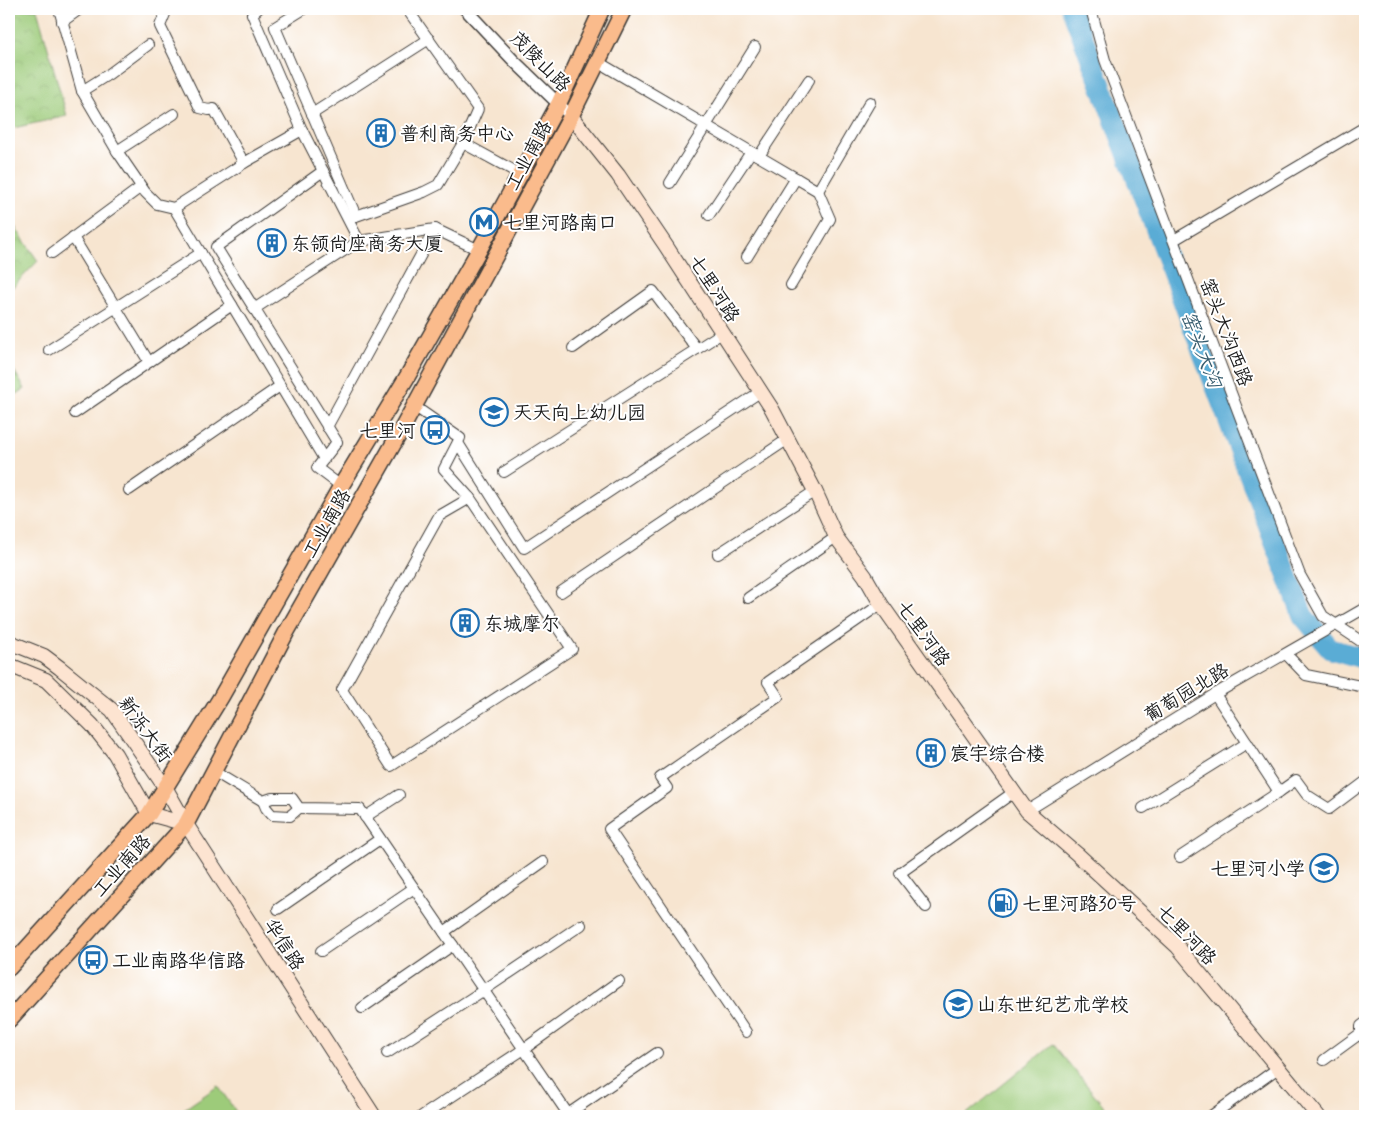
<svg xmlns="http://www.w3.org/2000/svg" width="1374" height="1125" font-family="Mynerve,'LXGW WenKai TC',sans-serif">
  <defs>
    <pattern id="cemetery-stones" width="16" height="16" patternUnits="userSpaceOnUse" patternTransform="scale(1.25)"><rect width="16" height="16" fill="#9dcb7a"/><path d="M2 7V4a2 2 0 0 1 4 0v3zM10 15v-3a2 2 0 0 1 4 0v3z" fill="#87ae69"/></pattern>
    <pattern id="park-crowns" width="20" height="18" patternUnits="userSpaceOnUse" patternTransform="scale(1.25)"><rect width="20" height="18" fill="#9dcb7a"/><path d="M2 6a3 3 0 1 1 6 0M12 15a3 3 0 1 1 6 0" fill="none" stroke="#87ae69"/></pattern>
  </defs>
  <rect width="100%" height="100%" fill="#fff"/>
  <filter id="ink" filterUnits="userSpaceOnUse"><feTurbulence type="fractalNoise" baseFrequency=".02" numOctaves="2"/><feDisplacementMap in="SourceGraphic" scale="10" xChannelSelector="R" yChannelSelector="G"/><feConvolveMatrix kernelMatrix="1 2 1 2 8 2 1 2 1" color-interpolation-filters="sRGB"/></filter>
  <filter id="wash" filterUnits="userSpaceOnUse"><feTurbulence type="fractalNoise" baseFrequency=".0096" numOctaves="4" result="noise"/><feDisplacementMap in="SourceGraphic" scale="20" xChannelSelector="R" yChannelSelector="G"/><feGaussianBlur stdDeviation="1.12" result="paint"/><feColorMatrix in="noise" values="0 0 0 0 0 0 0 0 0 0 0 0 0 0 0 0 0 1.4 0 .05"/><feComposite in="paint" operator="in"/></filter>
  <g filter="url(#wash)">
    <rect width="100%" height="100%" fill="#f7e5d0"/>
    <polygon fill="url(#cemetery-stones)" stroke="#5c744b" points="9,362 25,389 9,399"/>
    <g fill="url(#park-crowns)" stroke="#5c744b">
      <polygon points="9,9 37,9 67,116 9,129"/>
      <polygon points="9,218 38,261 9,291"/>
    </g>
    <g fill="#9dcb7a" stroke="#5c744b">
      <polygon points="1053,1044 1112,1116 964,1116"/>
      <polygon points="218,1086 239,1116 174,1116"/>
    </g>
    <g fill="none" stroke-linecap="round" stroke-linejoin="round">
      <polyline stroke="#5aacd5" stroke-width="21" points="1072,9 1303,616 1331,649 1365,659"/>
    </g>
  </g>
  <g filter="url(#ink)">
    <g fill="none" stroke-linecap="round" stroke-linejoin="round">
      <defs>
        <g id="minor">
          <polyline points="59,9 82,91 117,151 145,192 157,204 174,208 324,459"/>
          <polyline points="167,9 160,26 200,108 209,110 214,109 244,163 302,130"/>
          <polyline points="258,9 252,14 302,130 359,241"/>
          <polyline points="304,9 275,27 356,216 424,192 438,185 463,143 478,109 407,9"/>
          <polyline points="1091,9 1105,60 1300,575 1323,616 1365,644"/>
          <polyline points="62,22 80,9"/>
          <polyline points="598,62 818,191 830,219 791,285"/>
          <polyline points="82,91 109,74 148,45"/>
          <polyline points="312,114 429,39"/>
          <polyline points="463,143 520,174"/>
          <polyline points="117,151 174,114"/>
          <polyline points="323,171 216,247 337,442 317,468 341,486"/>
          <polyline points="670,183 755,47"/>
          <polyline points="818,191 870,102"/>
          <polyline points="174,208 244,163"/>
          <polyline points="709,215 751,152 759,156 809,80"/>
          <polyline points="73,237 149,362"/>
          <polyline points="1174,240 1365,127"/>
          <polyline points="52,253 141,187"/>
          <polyline points="747,257 796,178"/>
          <polyline points="254,309 359,241 435,229 479,250"/>
          <polyline points="573,348 653,291 697,349"/>
          <polyline points="49,350 201,253"/>
          <polyline points="414,406 460,438 444,469 470,498"/>
          <polyline points="75,413 232,305"/>
          <polyline points="327,427 435,229"/>
          <polyline points="458,443 524,548 760,392"/>
          <polyline points="504,472 722,333"/>
          <polyline points="129,490 280,386"/>
          <polygon points="470,498 572,649 391,766 342,690 439,516"/>
          <polyline points="718,554 815,491"/>
          <polyline points="561,592 788,439"/>
          <polyline points="748,598 836,537"/>
          <polyline points="1286,654 1306,675 1365,687"/>
          <polyline points="1215,694 1279,792 1296,780 1307,795 1329,809 1365,782"/>
          <polyline points="213,771 263,801 272,798 292,798 299,808 360,809 568,1114 564,1116"/>
          <polyline points="263,801 266,808 272,815 290,816 299,808"/>
          <polyline points="1143,808 1247,743"/>
          <polyline points="1027,811 1215,694 1365,608"/>
          <polyline points="365,817 399,795"/>
          <polyline points="1180,857 1279,792"/>
          <polyline points="926,907 900,873 1014,792"/>
          <polyline points="278,909 380,839"/>
          <polyline points="444,932 543,862"/>
          <polyline points="9,947 17,959"/>
          <polyline points="321,951 414,888"/>
          <polyline points="362,1008 453,945"/>
          <polyline points="746,1032 609,829 667,788 660,778 778,697 768,682 881,604"/>
          <polyline points="1361,1033 1361,1026 1365,1023"/>
          <polyline points="387,1053 484,990 581,925"/>
          <polyline points="1324,1060 1361,1033 1365,1040"/>
          <polyline points="568,1114 657,1053"/>
          <polyline points="422,1116 524,1049 619,981"/>
          <polyline points="1211,1116 1278,1068"/>
        </g>
        <polyline id="tertiary" points="465,9 514,61 571,116"/>
        <g id="secondary">
          <polyline points="571,116 618,175 666,246 772,409 815,491 836,537 865,576 881,604 1027,811 1077,854 1177,946 1318,1116"/>
          <polyline points="9,642 44,656 60,668 112,710 165,787 186,824 374,1116"/>
          <polyline points="9,665 46,680 92,725 115,754 149,814 186,824"/>
        </g>
        <g id="primary">
          <polyline points="9,968 149,814 221,697 341,486 407,377 479,250 559,103 602,9"/>
          <polyline points="9,1020 186,824 286,633 403,427 571,116 624,9"/>
        </g>
      </defs>
      <use href="#minor" stroke="#3d3a37" stroke-width="12"/>
      <use href="#tertiary" stroke="#3d3a37" stroke-width="14"/>
      <use href="#secondary" stroke="#3d3a37" stroke-width="16"/>
      <use href="#primary" stroke="#3d3a37" stroke-width="18"/>
      <use href="#minor" stroke="#fff" stroke-width="10"/>
      <use href="#tertiary" stroke="#fff" stroke-width="11"/>
      <use href="#secondary" stroke="#fde4d1" stroke-width="14"/>
      <use href="#primary" stroke="#fabb8c" stroke-width="15"/>
    </g>
  </g>
  <defs>
    <symbol id="building-ring" viewBox="-11 -11 22 22"><circle r="9.5" fill="#fff" stroke="#1f6fb2" stroke-width="1.5"/><path d="M-4-6H4V6H1V3H-1V6H-4ZM-2.5-4.3h1.7v1.8h-1.7ZM.8-4.3h1.7v1.8H.8ZM-2.5-1h1.7V.8h-1.7ZM.8-1h1.7V.8H.8Z" fill="#1f6fb2"/></symbol>
    <symbol id="metro-ring" viewBox="-11 -11 22 22"><circle r="9.5" fill="#fff" stroke="#1f6fb2" stroke-width="1.5"/><path d="M-5.5 5V-5H-3L0 0L3-5H5.5V5H3V-.5L0 4L-3-.5V5Z" fill="#1f6fb2"/></symbol>
    <symbol id="school-ring" viewBox="-11 -11 22 22"><circle r="9.5" fill="#fff" stroke="#1f6fb2" stroke-width="1.5"/><path d="M0-5L7-2L0 1L-7-2ZM-4 1L0 2.5L4 1V4Q0 6-4 4Z" fill="#1f6fb2"/></symbol>
    <symbol id="bus-ring" viewBox="-11 -11 22 22"><circle r="9.5" fill="#fff" stroke="#1f6fb2" stroke-width="1.5"/><path d="M-5-6H5V4H4V6H2V4H-2V6H-4V4H-5ZM-3.5-4V0h7V-4ZM-3.5 1.2v1.5H-2V1.2ZM2 1.2v1.5H3.5V1.2Z" fill="#1f6fb2"/></symbol>
    <symbol id="fuel-ring" viewBox="-11 -11 22 22"><circle r="9.5" fill="#fff" stroke="#1f6fb2" stroke-width="1.5"/><path d="M-5.5-6h7V0h2V4h1.3V-2.5L3-4.5l.8-.8L6-3V5H2.5V1h-1V6h-7ZM-4.2-4.7v3.2H.2V-4.7Z" fill="#1f6fb2"/></symbol>
    <symbol id="university-ring" viewBox="-11 -11 22 22"><circle r="9.5" fill="#fff" stroke="#1f6fb2" stroke-width="1.5"/><path d="M0-5L7-2L0 1L-7-2ZM-4 1L0 2.5L4 1V4Q0 6-4 4Z" fill="#1f6fb2"/></symbol>
  </defs>
  <g fill-rule="evenodd">
    <use href="#building-ring" x="365" y="117" width="32" height="32"/>
    <use href="#metro-ring" x="468" y="206" width="32" height="32"/>
    <use href="#building-ring" x="256" y="227" width="32" height="32"/>
    <use href="#school-ring" x="478" y="396" width="32" height="32"/>
    <use href="#bus-ring" x="419" y="414" width="32" height="32"/>
    <use href="#building-ring" x="449" y="607" width="32" height="32"/>
    <use href="#building-ring" x="915" y="737" width="32" height="32"/>
    <use href="#school-ring" x="1308" y="852" width="32" height="32"/>
    <use href="#fuel-ring" x="987" y="887" width="32" height="32"/>
    <use href="#bus-ring" x="77" y="944" width="32" height="32"/>
    <use href="#university-ring" x="942" y="988" width="32" height="32"/>
  </g>
  <g text-anchor="middle" stroke-width="4" stroke-linejoin="round" paint-order="stroke">
    <g font-size="19" fill="#1c1c1c" stroke="#fff">
      <text transform="translate(541 61) rotate(45)" y="7">茂陵山路</text>
      <text transform="translate(528 155) rotate(-62)" y="7">工业南路</text>
      <text transform="translate(715 288) rotate(57)" y="7">七里河路</text>
      <text transform="translate(1227 332) rotate(69)" y="7">窑头大沟西路</text>
      <text transform="translate(326 523) rotate(-60)" y="7">工业南路</text>
      <text transform="translate(924 633) rotate(54)" y="7">七里河路</text>
      <text transform="translate(1186 692) rotate(-31)" y="7">葡萄园北路</text>
      <text transform="translate(146 729) rotate(54)" y="7">新泺大街</text>
      <text transform="translate(121 865) rotate(-48)" y="7">工业南路</text>
      <text transform="translate(1187 934) rotate(46)" y="7">七里河路</text>
      <text transform="translate(285 944) rotate(57)" y="7">华信路</text>
    </g>
    <g font-size="19" fill="#1c1c1c" stroke="#fff" text-anchor="start">
      <text x="400" y="140">普利商务中心</text>
      <text x="503" y="229">七里河路南口</text>
      <text x="291" y="250">东领尚座商务大厦</text>
      <text x="513" y="419">天天向上幼儿园</text>
      <text x="416" y="437" text-anchor="end">七里河</text>
      <text x="484" y="630">东城摩尔</text>
      <text x="950" y="760">宸宇综合楼</text>
      <text x="1305" y="875" text-anchor="end">七里河小学</text>
      <text x="1022" y="910">七里河路30号</text>
      <text x="112" y="967">工业南路华信路</text>
      <text x="977" y="1011">山东世纪艺术学校</text>
    </g>
    <g font-size="20" font-style="italic" fill="#385d6f" stroke="#fff">
      <text transform="translate(1202 349) rotate(69)" y="7">窑头大沟</text>
    </g>
  </g>
  <rect width="1374" height="1125" fill="none" stroke="#fff" stroke-width="30"/>
</svg>
